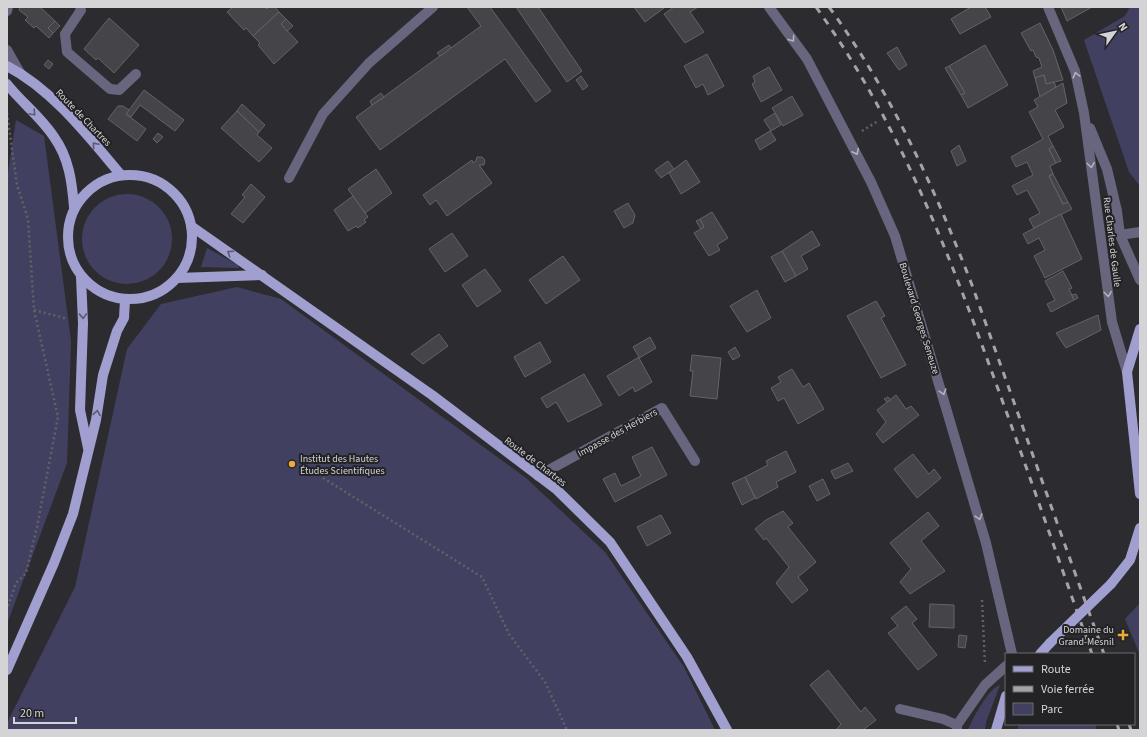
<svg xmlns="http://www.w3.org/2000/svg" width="1147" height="737" font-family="'Source Sans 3',sans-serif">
  <rect width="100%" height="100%" fill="#2c2c30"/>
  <g fill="#424061">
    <polygon points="1130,7 1140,7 1140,186 1129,172 1084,40 1125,16"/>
    <polygon points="16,120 44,136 71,341 67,463 7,624 7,179"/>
    <circle cx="127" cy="239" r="45"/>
    <polygon points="207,248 238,265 239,268 201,267"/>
    <polygon points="237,287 281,299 526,478 605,552 684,667 715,730 7,730 7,723 75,587 127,349 161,304"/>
    <polygon points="1140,603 1140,655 1125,619"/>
    <path d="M1000 685 986 722 985 730H968C973 718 988 689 1000 685Z"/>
    <polygon points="1019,724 1095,724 1097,730 1017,730"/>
  </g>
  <g fill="#454549" stroke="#646468">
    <polygon points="20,7 40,7 55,21 48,28 53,33 49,38 36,26 34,28 25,20 28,17 19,10"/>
    <polygon points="233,7 265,7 267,9 269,7 275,7 279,12 253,36 246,28 244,30 227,12"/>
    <polygon points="467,7 490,7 551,91 536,102 505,59 380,150 356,117 481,26"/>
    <polygon points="516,7 538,7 582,71 567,82"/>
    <polygon points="634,7 664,7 664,8 645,22"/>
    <polygon points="674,7 698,7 690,12 704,32 685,43 664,14"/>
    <polygon points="971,7 985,7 991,17 960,34 951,19"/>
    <polygon points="1061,7 1092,7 1067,21"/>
    <polygon points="279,12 286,19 281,24 298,42 274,64 258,45 260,43 253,36"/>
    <polygon points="109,18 139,45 114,73 98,58 96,60 84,49"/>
    <polygon points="286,19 293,26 287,31 281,24"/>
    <polygon points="55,21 60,26 53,33 48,28"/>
    <polygon points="1040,23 1053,50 1063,80 1046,84 1044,75 1035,78 1033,71 1042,67 1039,58 1036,57 1033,50 1031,51 1021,33"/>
    <polygon points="449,45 451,48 440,56 437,53"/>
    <polygon points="985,45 1008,85 968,108 961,95 965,93 949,66"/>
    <polygon points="897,47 907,65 899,70 887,53"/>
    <polygon points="707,54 724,86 708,95 703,84 696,88 684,66"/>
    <polygon points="48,60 53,64 49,69 44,65"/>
    <polygon points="949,66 965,93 961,95 945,68"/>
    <polygon points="769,67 782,90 761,102 752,84 755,82 753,76"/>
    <polygon points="1044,75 1046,84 1054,82 1056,87 1040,97 1035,78"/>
    <polygon points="581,76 588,86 583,90 576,80"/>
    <polygon points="1063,83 1067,103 1055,110 1064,127 1048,136 1053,146 1049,149 1056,163 1050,166 1053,174 1049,176 1063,204 1068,202 1072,209 1034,228 1029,219 1040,213 1027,190 1017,195 1012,186 1033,175 1027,162 1016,167 1011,157 1043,139 1029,112 1038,107 1034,100"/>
    <polygon points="144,90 184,120 175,131 140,105 131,117 126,114"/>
    <polygon points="381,93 384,97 372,105 370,101"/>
    <polygon points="792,96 803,115 783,126 772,108"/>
    <polygon points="242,104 265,125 259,132 237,111"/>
    <polygon points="118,106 123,106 129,110 126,114 146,129 137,141 108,119"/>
    <polygon points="237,111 259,132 257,135 272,148 259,162 221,128"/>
    <polygon points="775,113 781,125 771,131 764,120"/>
    <polygon points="770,131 776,140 760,150 755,140"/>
    <polygon points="158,133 163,137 157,143 153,139"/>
    <polygon points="959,145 966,161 957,166 951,151"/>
    <polygon points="1053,146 1061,161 1056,163 1049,149"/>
    <polygon points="477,157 482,157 485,160 484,165 479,165 492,183 447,216 436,200 430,205 423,195 472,160 473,163 476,161"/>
    <polygon points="686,160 700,182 681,194 669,173"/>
    <polygon points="668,161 674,169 661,178 655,170"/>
    <polygon points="376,169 392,193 365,213 348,189"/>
    <polygon points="1053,174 1068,202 1063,204 1049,176"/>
    <polygon points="251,184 265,197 243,223 231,214 245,197 242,195"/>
    <polygon points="353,196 368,217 364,220 366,222 358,228 356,226 348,231 334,210"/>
    <polygon points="628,203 635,215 633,223 624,228 614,211"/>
    <polygon points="712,212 728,238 717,245 720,250 709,256 694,233 704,227 700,219"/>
    <polygon points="1061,214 1082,259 1045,278 1034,256 1045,250 1039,238 1028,244 1023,234"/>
    <polygon points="700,219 704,227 701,229 696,221"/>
    <polygon points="812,231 820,245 801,256 808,269 796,276 782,251"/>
    <polygon points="452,233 468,256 445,272 429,249"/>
    <polygon points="782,251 796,276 785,282 771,257"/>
    <polygon points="563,256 580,280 546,304 529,280"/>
    <polygon points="485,269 501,291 477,307 462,285"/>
    <polygon points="1063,271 1072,288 1069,289 1074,300 1051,312 1047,304 1055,300 1045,281"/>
    <polygon points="757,290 771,318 747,332 730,306"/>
    <polygon points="1076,294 1078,298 1074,300 1072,295"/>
    <polygon points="876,301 885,316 881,318 906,365 881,378 847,316"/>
    <polygon points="1098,315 1101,330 1066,348 1056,333"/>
    <polygon points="439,334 448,346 423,364 411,354"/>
    <polygon points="650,337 656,348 639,358 652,382 635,392 633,387 619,396 607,376 639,357 633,347"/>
    <polygon points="540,342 551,362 525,377 514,357"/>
    <polygon points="735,347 740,356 733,360 728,352"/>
    <polygon points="692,355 721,358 717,399 690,396 693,371 690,371"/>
    <polygon points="792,369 803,387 809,383 824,409 798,424 784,398 778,401 771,388 781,382 778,377"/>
    <polygon points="584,374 602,405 568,422 556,402 547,408 541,398"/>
    <polygon points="896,395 906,409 911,406 919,415 883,443 876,434 886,422 877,410"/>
    <polygon points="888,397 891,400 887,402 884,399"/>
    <polygon points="652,447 667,475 615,502 603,479 615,473 621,486 641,476 632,457"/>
    <polygon points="786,451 796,472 776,482 778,487 756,499 745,477 768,465 766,461"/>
    <polygon points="913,454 929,474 934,469 941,478 917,498 894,469"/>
    <polygon points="848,463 853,471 835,479 831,471"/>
    <polygon points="745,477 755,498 742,505 732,483"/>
    <polygon points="823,479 830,494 817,501 809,486"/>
    <polygon points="783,511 793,523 788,527 816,562 798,577 808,590 792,603 776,583 789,567 766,538 764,540 755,529 766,520"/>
    <polygon points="928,512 939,526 921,541 945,571 910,594 900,582 911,569 890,543"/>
    <polygon points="661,515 671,533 647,546 637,527"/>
    <polygon points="930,604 954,605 954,628 929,627"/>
    <polygon points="906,606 917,619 912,623 937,655 918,670 888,633 898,626 891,618"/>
    <polygon points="959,635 967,636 965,648 958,647"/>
    <polygon points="828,670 861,712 865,707 876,720 863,730 836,730 841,724 810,685"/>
  </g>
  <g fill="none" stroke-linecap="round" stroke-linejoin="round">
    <g stroke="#626266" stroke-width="2.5" stroke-dasharray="2 3" stroke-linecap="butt">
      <polyline points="7,113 17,185 28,219 34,310 58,417 37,527 26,573 16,583 8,606"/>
      <polyline points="862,131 878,121"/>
      <polyline points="34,310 68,319"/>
      <polyline points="323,478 482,577 509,634 545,682 567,730"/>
      <polyline points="982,600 985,665"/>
    </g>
    <g stroke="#67667e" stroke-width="10">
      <polyline points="80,7 81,10 65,34 67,52 110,89 119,90 136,74"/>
      <polyline points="769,7 807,59 871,182 895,236 986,543 1012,654"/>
      <polyline points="1048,7 1075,71 1084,113 1112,322 1127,372"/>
      <polyline points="7,11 8,7"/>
      <polyline points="7,50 20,73"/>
      <polyline points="1090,128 1107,169 1117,211 1120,235 1140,280"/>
      <polyline points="289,178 323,114 369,63 433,7"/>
      <polyline points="1120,235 1140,232"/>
      <polyline points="538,476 662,408 695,461"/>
      <polyline points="900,709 943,719 957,725"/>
      <polyline points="957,730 957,725 985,685 1006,666"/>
    </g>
    <g stroke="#a19ed0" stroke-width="10">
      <path d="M7 66C53 90 88 136 121 175"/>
      <path d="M7 84C21 102 41 117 54 137 69 158 72 182 74 207"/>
      <circle cx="130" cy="237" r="62"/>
      <polyline points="191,226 432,395 556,489 610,542 687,657 727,730"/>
      <polyline points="81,277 83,323 80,410 88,448"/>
      <polyline points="177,278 262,275"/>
      <polyline points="1140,329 1127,372 1140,494"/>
      <polyline points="1111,584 1130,560 1140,528"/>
      <polyline points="1040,654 1050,643"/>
      <polyline points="7,670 54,563 73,514 96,420 103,375 117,331 124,318 125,300"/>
      <polyline points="996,730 1006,696"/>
    </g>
    <g stroke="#a4a4a7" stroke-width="3" stroke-dasharray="7 7" stroke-linecap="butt">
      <path d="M816 7C895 117 944 240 990 367 1025 462 1058 558 1092 654"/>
      <path d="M829 7C891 92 934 187 972 285L1104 654"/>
      <polyline points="1117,724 1119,730"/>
      <polyline points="1129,724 1131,730"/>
    </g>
    <polyline stroke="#a19ed0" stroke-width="10" points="1050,643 1111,584"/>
  </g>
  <defs><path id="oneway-chevron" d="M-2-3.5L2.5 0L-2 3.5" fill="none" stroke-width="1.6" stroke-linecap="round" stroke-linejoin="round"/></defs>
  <g stroke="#b3b3bc">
    <use href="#oneway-chevron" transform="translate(792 39) rotate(54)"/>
    <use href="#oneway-chevron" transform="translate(1076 75) rotate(-105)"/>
    <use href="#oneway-chevron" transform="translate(856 152) rotate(63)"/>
    <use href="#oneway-chevron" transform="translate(1091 165) rotate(83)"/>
    <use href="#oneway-chevron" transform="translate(1108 294) rotate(83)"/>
    <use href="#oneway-chevron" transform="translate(943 392) rotate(73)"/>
    <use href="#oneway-chevron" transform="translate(979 517) rotate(74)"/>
  </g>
  <g stroke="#5c5a72">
    <use href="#oneway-chevron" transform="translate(33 113) rotate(47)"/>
    <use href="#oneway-chevron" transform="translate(95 145) rotate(-131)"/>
    <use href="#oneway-chevron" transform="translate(230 253) rotate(-146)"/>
    <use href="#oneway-chevron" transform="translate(83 316) rotate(88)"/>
    <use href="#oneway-chevron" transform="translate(97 413) rotate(-81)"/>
  </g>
  <g fill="#ebaa39" stroke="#232326" stroke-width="1.5">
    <circle cx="292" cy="464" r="4"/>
    <path d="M1121 629h4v4h4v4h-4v4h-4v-4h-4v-4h4z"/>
  </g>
  <g text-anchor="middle" stroke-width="4" stroke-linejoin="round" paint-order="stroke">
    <g font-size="10" fill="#d4d4d6" stroke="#232326">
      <text transform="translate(84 117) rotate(46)" y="4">Route de Chartres</text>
      <text transform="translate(1113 242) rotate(83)" y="4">Rue Charles de Gaulle</text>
      <text transform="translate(920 318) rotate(73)" y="4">Boulevard Georges Seneuze</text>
      <text transform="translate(617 432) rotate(-29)" y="4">Impasse des Herbiers</text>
      <text transform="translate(536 461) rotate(37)" y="4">Route de Chartres</text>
    </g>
    <g font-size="10" fill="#d4d4d6" stroke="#232326" text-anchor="start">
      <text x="300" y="462">Institut des Hautes<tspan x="300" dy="12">Études Scientifiques</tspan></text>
      <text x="1114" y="633" text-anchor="end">Domaine du<tspan x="1114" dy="12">Grand-Mesnil</tspan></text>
    </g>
  </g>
  <rect width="1147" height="737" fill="none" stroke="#d4d4d6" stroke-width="16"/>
  <rect x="1005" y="653" width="130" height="72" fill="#232326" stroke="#6a6a6c"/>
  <rect x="1013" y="666" width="20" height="6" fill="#a19ed0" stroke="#6a6a6c"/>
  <text x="1041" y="673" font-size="12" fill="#d4d4d6">Route</text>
  <rect x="1013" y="686" width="20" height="6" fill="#a4a4a7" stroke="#6a6a6c"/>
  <text x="1041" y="693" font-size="12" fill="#d4d4d6">Voie ferrée</text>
  <rect x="1013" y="703" width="20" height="12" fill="#424061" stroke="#6a6a6c"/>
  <text x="1041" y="713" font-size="12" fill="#d4d4d6">Parc</text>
  <g transform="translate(1115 32) rotate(57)" stroke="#232326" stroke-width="3" paint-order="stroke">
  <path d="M0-3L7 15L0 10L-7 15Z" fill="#d4d4d6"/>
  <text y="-6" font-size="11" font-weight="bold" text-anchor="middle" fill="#d4d4d6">N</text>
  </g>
  <path d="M14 717v6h62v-6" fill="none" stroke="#d4d4d6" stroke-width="2"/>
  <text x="20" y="717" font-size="12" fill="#d4d4d6" stroke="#232326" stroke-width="3" paint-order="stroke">20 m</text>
</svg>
